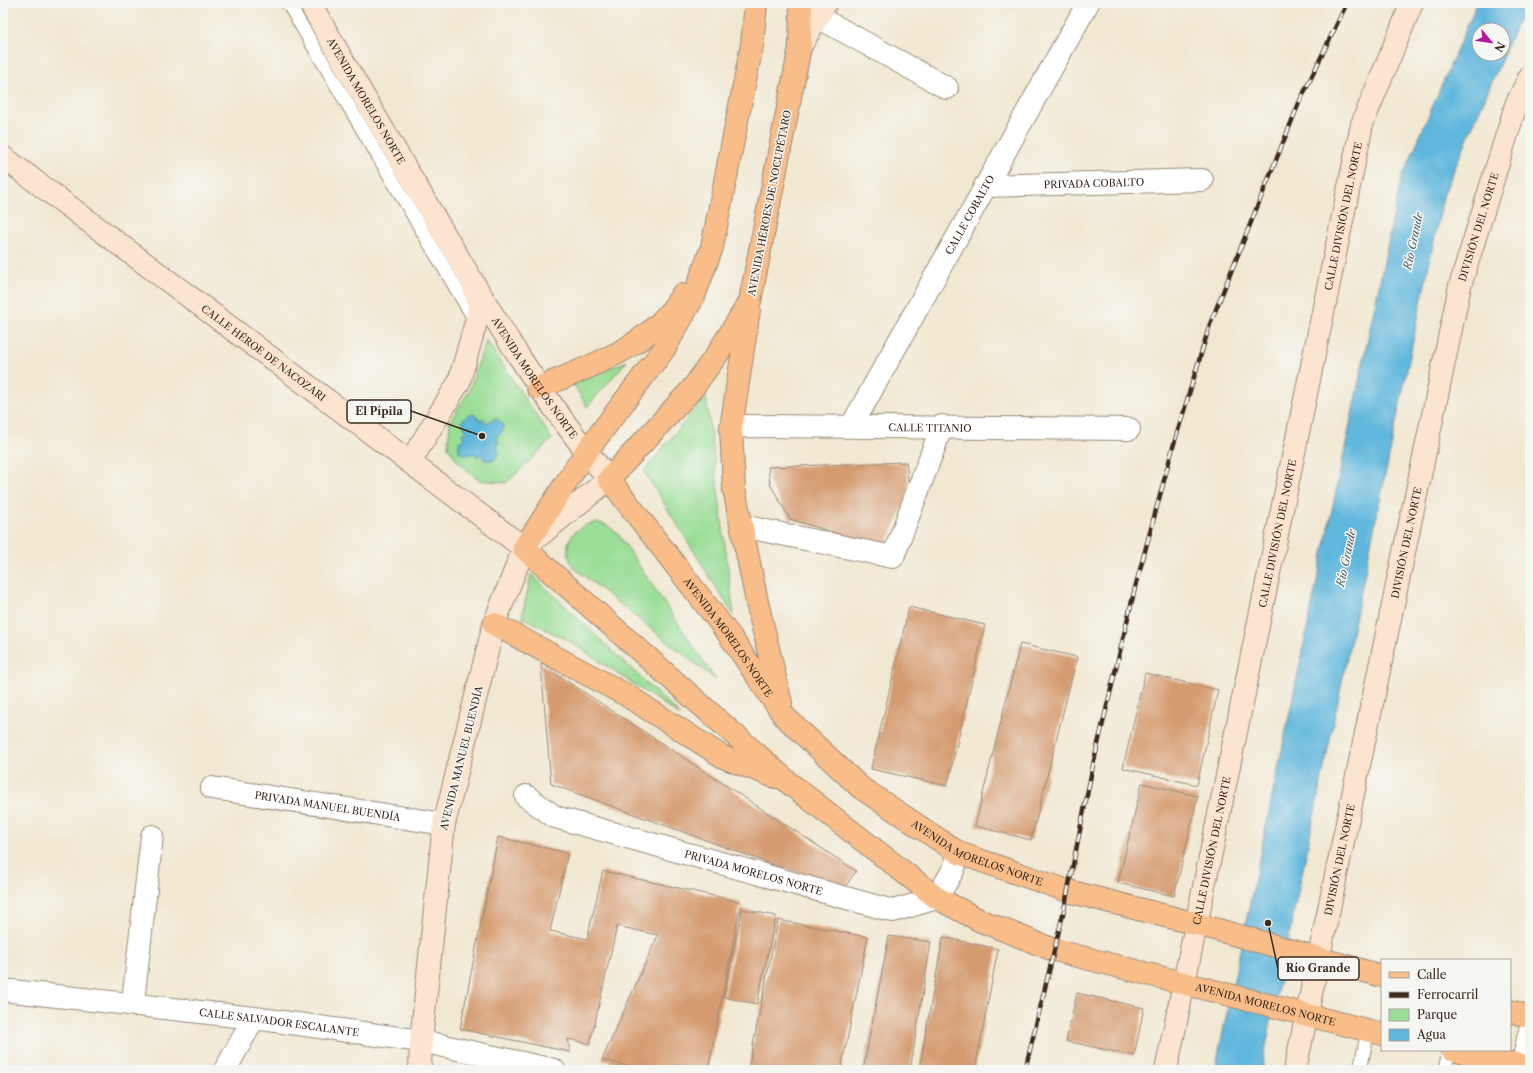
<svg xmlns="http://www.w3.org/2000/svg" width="1533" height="1073" font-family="'Libre Caslon Text',serif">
  <rect width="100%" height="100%" fill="#f6f6f2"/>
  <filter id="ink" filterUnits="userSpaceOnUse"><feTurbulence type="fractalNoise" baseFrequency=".025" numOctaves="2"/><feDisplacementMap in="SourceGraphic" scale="8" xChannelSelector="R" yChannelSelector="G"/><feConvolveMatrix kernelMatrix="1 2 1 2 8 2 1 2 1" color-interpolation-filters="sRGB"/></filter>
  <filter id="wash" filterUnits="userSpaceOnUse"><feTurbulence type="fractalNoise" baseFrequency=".012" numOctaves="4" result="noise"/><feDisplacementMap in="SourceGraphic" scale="16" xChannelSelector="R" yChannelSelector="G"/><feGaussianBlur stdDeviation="0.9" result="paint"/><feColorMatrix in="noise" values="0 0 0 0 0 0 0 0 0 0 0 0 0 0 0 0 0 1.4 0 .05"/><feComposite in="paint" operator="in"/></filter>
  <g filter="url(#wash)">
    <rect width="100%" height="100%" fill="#f1e8d1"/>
    <g fill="#9ade96" stroke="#6a845a">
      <polygon points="486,340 552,439 506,483 479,480 459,463 448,447 450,421 469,391"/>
      <polygon points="627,361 587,407 573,383"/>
      <polygon points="706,396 734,616 644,471"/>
      <path d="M597 522 608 526 618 534 716 680 574 568C559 545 572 526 597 522Z"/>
      <polygon points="531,574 681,716 571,642 522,617"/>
    </g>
    <g fill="#60b7dd" stroke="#4e707e" fill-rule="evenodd">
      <path d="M1477 3H1526L1444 193 1261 1070H1215L1401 180ZM1479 30H1503V54H1479Z"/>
      <polygon points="473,414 477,417 480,421 484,419 486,423 496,418 503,424 503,431 496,437 499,442 496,444 499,453 494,460 485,460 481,454 477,457 474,453 465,456 459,451 459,442 464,439 462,434 466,432 462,421 465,417"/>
    </g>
    <g id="blocks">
      <g fill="#d59b6f">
        <polygon points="906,462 910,495 884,548 790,519 770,484 768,467"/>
        <polygon points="909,607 985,625 947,786 871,769"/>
        <polygon points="1020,644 1077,657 1031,840 975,826"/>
        <polygon points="541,664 856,871 843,890 551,784"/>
        <polygon points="1145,673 1218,690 1197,785 1123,768"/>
        <polygon points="1142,783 1198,796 1174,896 1118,883"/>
        <polygon points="498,837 568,853 550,931 587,939 603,871 741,902 708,1070 646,1070 602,1060 658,935 617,926 590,1044 568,1039 570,1052 460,1029"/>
        <polygon points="742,909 776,916 757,1004 724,997"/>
        <polygon points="778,920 868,937 841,1070 748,1070"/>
        <polygon points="889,936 931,942 910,1070 863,1070"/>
        <polygon points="943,937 998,949 975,1070 919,1070"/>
        <polygon points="1077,993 1144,1008 1134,1056 1066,1041"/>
      </g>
    </g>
  </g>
  <g filter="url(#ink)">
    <use href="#blocks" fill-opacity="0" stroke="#968978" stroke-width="1"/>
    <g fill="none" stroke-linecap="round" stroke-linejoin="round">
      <defs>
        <g id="lane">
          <polyline points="288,3 476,322"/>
          <polyline points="1360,1070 1368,1030"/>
          <polyline points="1445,1070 1449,1050"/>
        </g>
        <g id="street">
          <polyline points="818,17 947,88"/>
          <path id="s1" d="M985 186 1202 180"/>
          <path id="s2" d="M852 425 1088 3"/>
          <path id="s3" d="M731 428 746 426 1129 429"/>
          <polyline points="742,526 893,557 942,426"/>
          <path id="s4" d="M212 788 444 824"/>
          <path id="s5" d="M526 796 555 817 893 911 937 898 953 870 959 853"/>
          <path id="s6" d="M3 990 254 1018 421 1041 554 1070"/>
          <polyline points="134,1005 134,993 152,836"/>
          <polyline points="1522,1066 1530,1030"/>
          <polyline points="225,1070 254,1018"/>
        </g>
        <g id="secondary">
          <path id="s7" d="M310 3C351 76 394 148 436 220 489 310 542 400 609 479L524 548 494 624 444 824 421 1041 420 1070"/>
          <polyline points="800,47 826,3"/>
          <path id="s8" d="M3 157 524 548"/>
          <polyline points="410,462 459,382 480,308 474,289"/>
          <path id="s9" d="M1166 1070 1362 124 1412 3"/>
          <path id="s10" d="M1295 1070 1460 286 1516 105 1530 76"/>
        </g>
        <g id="primary">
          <path id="s11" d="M756 3 752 45 712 247 694 296 664 349 586 452 524 548 789 783 937 898 981 921 1054 950 1382 1034"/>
          <path id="s12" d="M801 3 800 47 750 301 718 353 692 389 609 479 730 636 784 716 861 788 959 853 1068 891 1197 924 1382 976"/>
          <polyline points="749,310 731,428 734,489 757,602 781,703"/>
          <path d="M538 388C591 366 651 347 682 295"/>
          <polyline points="494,624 626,695 723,757 775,777"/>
          <polyline points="1510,1011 1530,1017"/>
          <polyline points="1452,1050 1530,1067"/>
        </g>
      </defs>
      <use href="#lane" stroke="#968978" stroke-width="15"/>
      <use href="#street" stroke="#968978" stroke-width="24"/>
      <use href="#secondary" stroke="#968978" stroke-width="24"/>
      <use href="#primary" stroke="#968978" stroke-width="24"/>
      <use href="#lane" stroke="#fff" stroke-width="13"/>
      <use href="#street" stroke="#fff" stroke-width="22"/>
      <use href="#secondary" stroke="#fce5d0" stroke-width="22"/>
      <use href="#primary" stroke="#f8bd89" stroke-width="22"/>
      <defs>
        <polyline id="rail" points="1025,1070 1064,910 1093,765 1135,588 1173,447 1210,324 1299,103 1347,3"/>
      </defs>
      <use href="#rail" stroke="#3b2a1e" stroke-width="4.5"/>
      <use href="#rail" stroke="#f6f6f2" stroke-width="3" stroke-dasharray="9" stroke-linecap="butt"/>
    </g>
  </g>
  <g text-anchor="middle" stroke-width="3" stroke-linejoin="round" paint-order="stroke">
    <g font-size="10" fill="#3b2a1e" stroke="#f6f6f2">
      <text dy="4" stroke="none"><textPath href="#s7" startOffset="113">AVENIDA MORELOS NORTE</textPath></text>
      <text dy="4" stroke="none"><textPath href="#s1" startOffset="109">PRIVADA COBALTO</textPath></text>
      <text transform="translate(769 203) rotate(-79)" y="4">AVENIDA HÉROES DE NOCUPÉTARO</text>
      <text dy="4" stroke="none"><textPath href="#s2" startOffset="241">CALLE COBALTO</textPath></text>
      <text dy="4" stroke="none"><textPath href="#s9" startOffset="872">CALLE DIVISIÓN DEL NORTE</textPath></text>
      <text dy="4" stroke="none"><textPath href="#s10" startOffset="863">DIVISIÓN DEL NORTE</textPath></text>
      <text dy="4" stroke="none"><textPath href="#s8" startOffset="326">CALLE HÉROE DE NACOZARI</textPath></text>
      <text dy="4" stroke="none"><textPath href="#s7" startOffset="437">AVENIDA MORELOS NORTE</textPath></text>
      <text dy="4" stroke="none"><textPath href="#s3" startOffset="199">CALLE TITANIO</textPath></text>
      <text dy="4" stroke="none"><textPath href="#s9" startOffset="548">CALLE DIVISIÓN DEL NORTE</textPath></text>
      <text dy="4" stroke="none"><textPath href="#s10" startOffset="539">DIVISIÓN DEL NORTE</textPath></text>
      <text dy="4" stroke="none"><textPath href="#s12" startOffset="729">AVENIDA MORELOS NORTE</textPath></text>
      <text transform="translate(461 758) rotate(-76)" y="4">AVENIDA MANUEL BUENDÍA</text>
      <text dy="4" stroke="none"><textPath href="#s4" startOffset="117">PRIVADA MANUEL BUENDÍA</textPath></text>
      <text dy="4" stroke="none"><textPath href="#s9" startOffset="224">CALLE DIVISIÓN DEL NORTE</textPath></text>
      <text dy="4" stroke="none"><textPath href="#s12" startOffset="1065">AVENIDA MORELOS NORTE</textPath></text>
      <text dy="4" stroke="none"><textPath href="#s10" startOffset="215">DIVISIÓN DEL NORTE</textPath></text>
      <text dy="4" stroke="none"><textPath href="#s5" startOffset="242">PRIVADA MORELOS NORTE</textPath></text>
      <text dy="4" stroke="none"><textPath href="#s11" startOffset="1493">AVENIDA MORELOS NORTE</textPath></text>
      <text dy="4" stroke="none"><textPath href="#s6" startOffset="278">CALLE SALVADOR ESCALANTE</textPath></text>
    </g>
    <g font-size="11" font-style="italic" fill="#485b61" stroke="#f6f6f2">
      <text transform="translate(1413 241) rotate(-78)" y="4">Río Grande</text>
      <text transform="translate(1346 558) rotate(-78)" y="4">Río Grande</text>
    </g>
  </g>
  <path fill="none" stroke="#3b2a1e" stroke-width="1.5" d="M482 436L411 411M1268 923L1278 969"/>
  <g fill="#3b2a1e" stroke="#f6f6f2" stroke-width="1.5">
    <circle cx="482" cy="436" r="4"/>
    <circle cx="1268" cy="923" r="4"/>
  </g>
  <g fill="#f6f6f2" stroke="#3b2a1e" stroke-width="1.5">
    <rect x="347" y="400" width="64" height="23" rx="4"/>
    <rect x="1278" y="957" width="81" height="23" rx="4"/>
  </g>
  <g font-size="11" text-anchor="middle" font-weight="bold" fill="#3b2a1e">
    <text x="379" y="415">El Pípila</text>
    <text x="1318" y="972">Río Grande</text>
  </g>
  <rect width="1533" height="1073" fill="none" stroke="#f6f6f2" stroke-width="16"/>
  <rect x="1381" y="959" width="130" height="92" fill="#f6f6f2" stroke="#aba49d"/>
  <rect x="1389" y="972" width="20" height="6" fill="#f8bd89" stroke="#aba49d"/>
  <text x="1417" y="979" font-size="12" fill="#3b2a1e">Calle</text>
  <rect x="1389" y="992" width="20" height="6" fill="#3b2a1e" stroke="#aba49d"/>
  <text x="1417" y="999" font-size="12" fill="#3b2a1e">Ferrocarril</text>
  <rect x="1389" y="1009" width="20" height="12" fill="#9ade96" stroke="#aba49d"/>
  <text x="1417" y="1019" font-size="12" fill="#3b2a1e">Parque</text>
  <rect x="1389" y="1029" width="20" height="12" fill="#60b7dd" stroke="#aba49d"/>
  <text x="1417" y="1039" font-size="12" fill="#3b2a1e">Agua</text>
  <g transform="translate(1491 42) rotate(119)"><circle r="19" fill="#f6f6f2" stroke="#aba49d"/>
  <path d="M0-3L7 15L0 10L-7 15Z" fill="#b5179e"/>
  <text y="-6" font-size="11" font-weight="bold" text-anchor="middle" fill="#3b2a1e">N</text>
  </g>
</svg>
